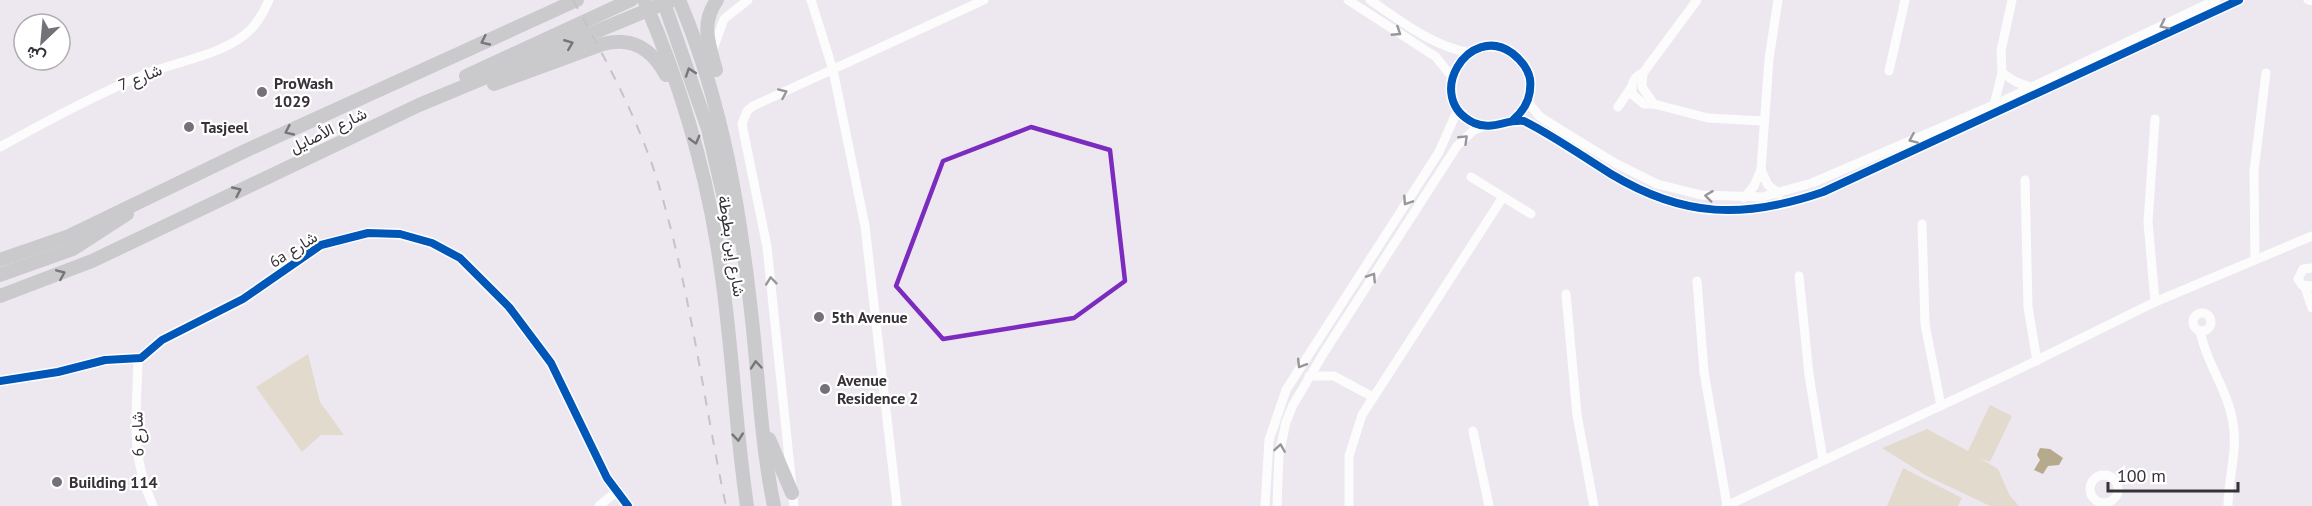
<svg xmlns="http://www.w3.org/2000/svg" width="2312" height="506" font-family="'PT Sans',Vazirmatn,sans-serif">
  <rect width="100%" height="100%" fill="#ede8f0"/>
  <g fill="#e3dace">
    <polygon points="308,354 320,402 344,435 321,435 302,452 256,387"/>
    <polygon points="1990,405 2012,416 1990,462 1980,458 1998,469 2010,496 2019,506 1990,506 1927,476 1882,448 1927,429 1968,451"/>
    <polygon points="1903,468 1962,498 1958,506 1887,506"/>
  </g>
  <polygon fill="#b6aa8d" points="2040,448 2050,449 2063,458 2059,465 2048,466 2043,474 2034,470 2040,460 2037,455"/>
  <g fill="none" stroke-linecap="round" stroke-linejoin="round">
    <g stroke="#fcfcfd" stroke-width="9">
      <polyline points="811,0 833,70 865,226 897,506"/>
      <polyline points="1348,0 1436,57 1452,77"/>
      <path d="M1370 0C1401 21 1432 46 1470 53"/>
      <path d="M1697 0 1643 73C1633 77 1630 85 1633 95L1644 104H1654L1708 118 1763 121"/>
      <polyline points="2308,0 2312,1"/>
      <polyline points="713,49 724,19 748,0"/>
      <polyline points="1889,71 1905,0"/>
      <polyline points="1643,73 1642,87 1654,104"/>
      <polyline points="2002,73 2016,82 2033,88"/>
      <polyline points="1528,102 1539,116 1561,130 1615,163 1657,184 1701,195 1762,197 1812,183 1994,105 2216,0"/>
      <polyline points="1994,105 2002,73 2001,51 2012,0"/>
      <polyline points="1618,107 1632,86"/>
      <polyline points="2155,119 2148,222 2155,302"/>
      <path d="M1513 120C1526 109 1532 96 1530 79 1528 68 1521 60 1512 53 1469 22 1422 98 1474 123 1492 131 1506 119 1524 121 1554 136 1582 156 1611 174 1684 218 1744 219 1823 192L2239 0"/>
      <path d="M0 147C49 120 97 94 148 73 177 62 213 56 239 39 254 29 262 16 269 0"/>
      <polyline points="1761,170 1768,185 1779,194"/>
      <polyline points="1471,177 1531,214"/>
      <polyline points="2025,180 2028,307 2037,361"/>
      <polyline points="1744,198 1754,186 1761,170 1769,59 1778,0"/>
      <polyline points="1922,224 1925,324 1941,406"/>
      <polyline points="2255,260 2254,171 2266,73"/>
      <polyline points="2312,268 2303,269 2298,279 2302,285 2312,286"/>
      <polyline points="1799,276 1809,375 1823,460"/>
      <polyline points="1697,281 1704,372 1727,505"/>
      <polyline points="2305,287 2312,308"/>
      <polyline points="1566,294 1577,415 1594,506"/>
      <circle cx="2202" cy="322" r="9"/>
      <path d="M2200 331C2206 363 2228 390 2233 423 2238 451 2228 478 2228 506"/>
      <path d="M138 360C137 416 129 452 153 506"/>
      <polyline points="1309,376 1334,376 1373,397"/>
      <polyline points="0,381 58,372 105,360 141,358 162,340 243,299 321,245 368,233 400,234 432,243 460,258 509,307 551,363 607,478 628,506"/>
      <polyline points="1473,431 1489,506"/>
      <circle cx="2104" cy="489" r="14"/>
      <polyline points="599,506 616,492"/>
      <polyline points="794,506 767,247 742,124 747,111 753,106 984,0"/>
      <polyline points="1265,506 1269,440 1286,390 1439,152 1458,109"/>
      <polyline points="1277,506 1279,455 1286,422 1293,405 1325,351 1457,146 1474,130 1485,126"/>
      <polyline points="1349,506 1349,456 1362,415 1503,197"/>
      <polyline points="1726,506 2013,372 2155,302 2312,236"/>
    </g>
    <g stroke="#cac9cc" stroke-width="14">
      <path d="M644 0C678 78 703 159 717 244 732 330 734 419 747 506"/>
      <polyline points="663,0 708,129 733,237"/>
      <path d="M679 0C724 105 741 216 753 329 759 388 762 448 774 506"/>
      <path d="M716 70C709 44 700 24 717 0"/>
      <polyline points="466,76 631,0"/>
      <path d="M494 84 603 44C632 36 653 50 666 75"/>
      <polyline points="0,260 69,236 247,150 577,0"/>
      <polyline points="0,275 73,249 127,214"/>
      <polyline points="0,296 92,261 419,105 672,0"/>
      <polyline points="769,439 792,493"/>
    </g>
    <path stroke="#c4c3c5" stroke-width="2" stroke-dasharray="10 10" stroke-linecap="butt" d="M573 0C610 67 646 133 665 207 692 305 705 407 726 506"/>
    <defs>
      <g id="cycleway">
        <path d="M1513 120C1526 109 1532 96 1530 79 1528 68 1521 60 1512 53 1469 22 1422 98 1474 123 1492 131 1506 119 1524 121 1554 136 1582 156 1611 174 1684 218 1744 219 1823 192L2239 0"/>
        <polyline points="0,381 58,372 105,360 141,358 162,340 243,299 321,245 368,233 400,234 432,243 460,258 509,307 551,363 607,478 628,506"/>
      </g>
    </defs>
    <use href="#cycleway" stroke="#fff" stroke-width="11"/>
    <use href="#cycleway" stroke="#0057b8" stroke-width="8"/>
  </g>
  <defs><path id="oneway-chevron" d="M-2-3.5L2.5 0L-2 3.5" fill="none" stroke-width="1.6" stroke-linecap="round" stroke-linejoin="round" transform="scale(1.5)"/></defs>
  <g stroke="#98969a">
    <use href="#oneway-chevron" transform="translate(2164 25) rotate(154)"/>
    <use href="#oneway-chevron" transform="translate(1397 32) rotate(33)"/>
    <use href="#oneway-chevron" transform="translate(783 93) rotate(-24)"/>
    <use href="#oneway-chevron" transform="translate(1464 139) rotate(-44)"/>
    <use href="#oneway-chevron" transform="translate(1913 139) rotate(157)"/>
    <use href="#oneway-chevron" transform="translate(1709 196) rotate(-173)"/>
    <use href="#oneway-chevron" transform="translate(1407 201) rotate(123)"/>
    <use href="#oneway-chevron" transform="translate(1372 277) rotate(-57)"/>
    <use href="#oneway-chevron" transform="translate(771 281) rotate(-96)"/>
    <use href="#oneway-chevron" transform="translate(1301 364) rotate(122)"/>
    <use href="#oneway-chevron" transform="translate(1280 448) rotate(-81)"/>
  </g>
  <g stroke="#78757a">
    <use href="#oneway-chevron" transform="translate(485 41) rotate(155)"/>
    <use href="#oneway-chevron" transform="translate(569 44) rotate(-22)"/>
    <use href="#oneway-chevron" transform="translate(690 72) rotate(-109)"/>
    <use href="#oneway-chevron" transform="translate(289 131) rotate(155)"/>
    <use href="#oneway-chevron" transform="translate(695 140) rotate(75)"/>
    <use href="#oneway-chevron" transform="translate(237 191) rotate(-25)"/>
    <use href="#oneway-chevron" transform="translate(61 274) rotate(-23)"/>
    <use href="#oneway-chevron" transform="translate(756 365) rotate(-95)"/>
    <use href="#oneway-chevron" transform="translate(738 437) rotate(84)"/>
  </g>
  <path fill="none" stroke="#7b2cbf" stroke-width="4.5" stroke-linejoin="round" d="M1031 127 1110 150 1125 281 1074 318 943 339 896 286 943 161Z"/>
  <g fill="#757178" stroke="#fff" stroke-width="2">
    <circle cx="262" cy="92" r="6"/>
    <circle cx="189" cy="127" r="6"/>
    <circle cx="819" cy="317" r="6"/>
    <circle cx="825" cy="389" r="6"/>
    <circle cx="57" cy="482" r="6"/>
  </g>
  <g text-anchor="middle" stroke-width="4.5" stroke-linejoin="round" paint-order="stroke">
    <g font-size="16" fill="#353137" stroke="#fff">
      <text transform="translate(140 77) rotate(-22)" y="6">شارع 7</text>
      <text transform="translate(328 130) rotate(-26)" y="6">شارع الأصايل</text>
      <text transform="translate(732 246) rotate(81)" y="6">شارع إبن بطوطة</text>
      <text transform="translate(293 249) rotate(-32)" y="6">6a شارع</text>
      <text transform="translate(137 434) rotate(-91)" y="6">شارع 6</text>
    </g>
    <g font-size="16" font-weight="bold" fill="#353137" stroke="#fff" text-anchor="start">
      <text x="274" y="89">ProWash<tspan x="274" dy="18">1029</tspan></text>
      <text x="201" y="133">Tasjeel</text>
      <text x="831" y="323">5th Avenue</text>
      <text x="837" y="386">Avenue<tspan x="837" dy="18">Residence 2</tspan></text>
      <text x="69" y="488">Building 114</text>
    </g>
  </g>
  <g transform="translate(42 42) rotate(206)"><circle r="28" fill="#ffffff" stroke="#aeadaf" stroke-width="1.5"/>
  <path d="M0-4.5L10 22L0 15L-10 22Z" fill="#757178"/>
  <text y="-9" font-size="16" font-weight="bold" text-anchor="middle" fill="#353137">ش</text>
  </g>
  <path d="M2108 482v9h130v-9" fill="none" stroke="#353137" stroke-width="3"/>
  <text x="2117" y="482" font-size="18" fill="#353137" stroke="#ffffff" stroke-width="4.5" paint-order="stroke">100 m</text>
</svg>
